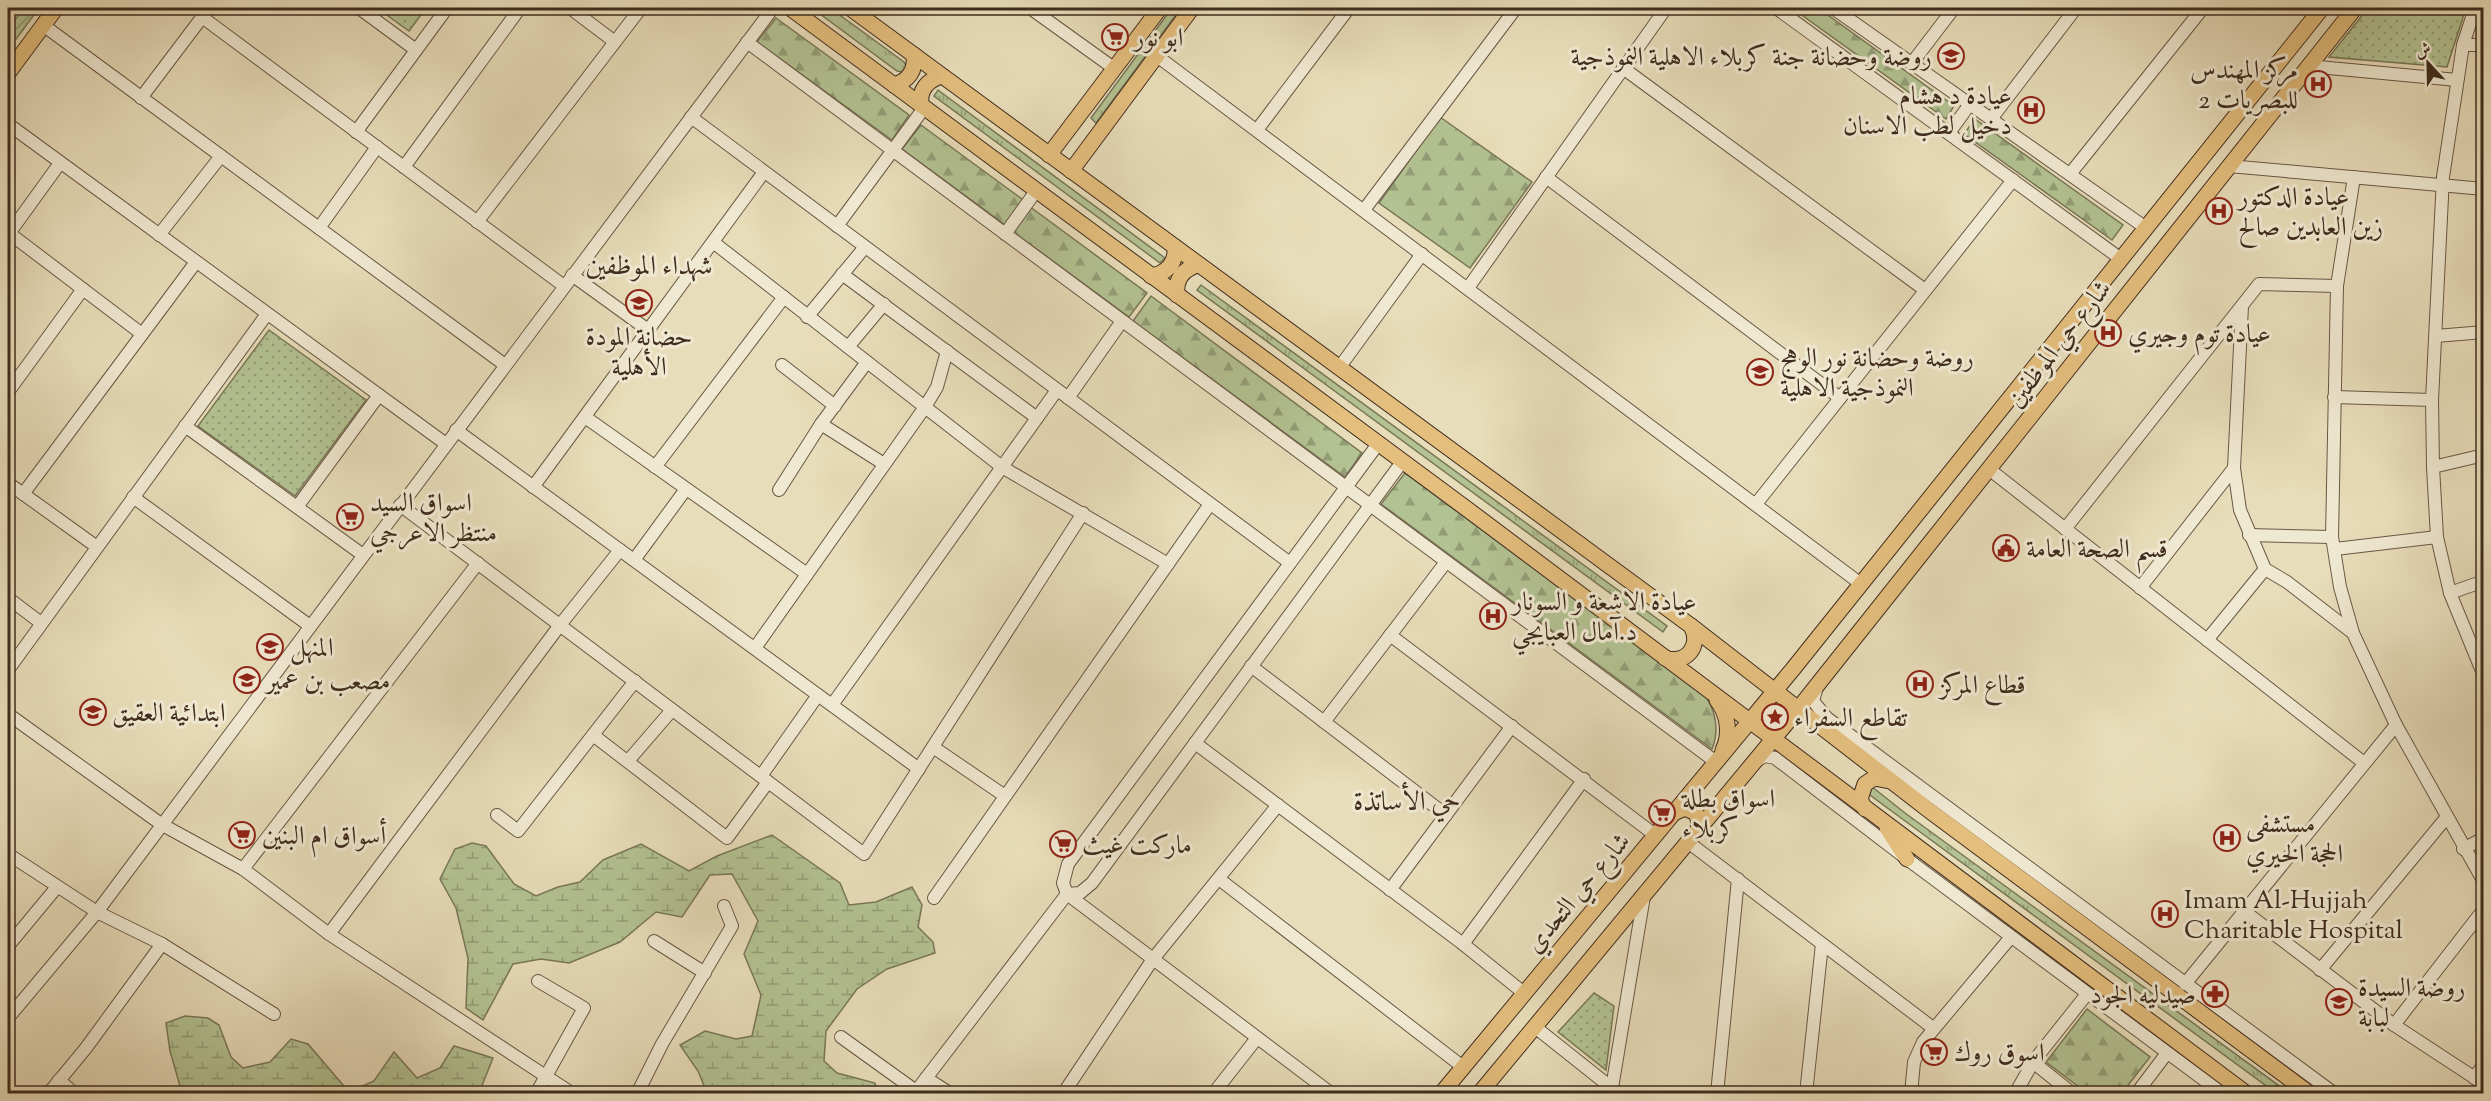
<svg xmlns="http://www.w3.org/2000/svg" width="2491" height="1101" font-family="'Sorts Mill Goudy',Amiri,serif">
  <defs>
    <pattern id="grass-tufts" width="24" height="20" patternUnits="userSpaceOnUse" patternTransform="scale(1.5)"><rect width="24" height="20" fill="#b3c292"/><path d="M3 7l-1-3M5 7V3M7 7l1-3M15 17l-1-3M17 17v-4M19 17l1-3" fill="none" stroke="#939e77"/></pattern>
    <pattern id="forest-firs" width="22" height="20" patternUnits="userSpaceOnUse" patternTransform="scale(1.5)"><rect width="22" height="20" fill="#b3c292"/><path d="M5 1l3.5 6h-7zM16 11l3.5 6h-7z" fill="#939e77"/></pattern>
    <pattern id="wetland-marsh" width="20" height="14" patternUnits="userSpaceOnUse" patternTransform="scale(1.5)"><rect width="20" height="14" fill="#b3c292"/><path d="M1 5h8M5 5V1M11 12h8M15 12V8" fill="none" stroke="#939e77"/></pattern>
    <pattern id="park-dots" width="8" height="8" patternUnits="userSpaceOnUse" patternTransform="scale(1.5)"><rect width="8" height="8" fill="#b3c292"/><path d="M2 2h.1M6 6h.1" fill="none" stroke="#939e77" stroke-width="1.8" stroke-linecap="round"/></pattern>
    <pattern id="garden-furrows" width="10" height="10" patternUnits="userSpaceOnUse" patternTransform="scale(1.5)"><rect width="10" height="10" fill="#b3c292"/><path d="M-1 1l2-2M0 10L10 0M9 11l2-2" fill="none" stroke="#939e77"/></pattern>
  </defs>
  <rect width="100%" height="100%" fill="#e8ddba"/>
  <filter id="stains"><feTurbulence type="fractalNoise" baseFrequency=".00333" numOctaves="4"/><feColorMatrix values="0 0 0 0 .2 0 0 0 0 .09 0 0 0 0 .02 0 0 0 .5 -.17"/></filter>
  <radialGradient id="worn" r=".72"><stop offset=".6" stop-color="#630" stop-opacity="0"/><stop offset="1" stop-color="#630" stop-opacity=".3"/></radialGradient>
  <g fill="url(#grass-tufts)" stroke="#797758" stroke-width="1.5">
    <polygon points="812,8 830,8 904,62 907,67 902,72 897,71"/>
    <polygon points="1172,8 1181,8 1096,123 1091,118"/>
    <polygon points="938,90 1165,258 1160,263 934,96"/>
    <polygon points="1201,285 1667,626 1663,632 1197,290"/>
    <polygon points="1871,786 1905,813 2289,1093 2276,1093 1901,818 1866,792"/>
  </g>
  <g fill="url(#forest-firs)" stroke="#797758" stroke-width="1.5">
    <polygon points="1792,8 1818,8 1954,106 1946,119"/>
    <polygon points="776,18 909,115 892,140 757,42"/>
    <polygon points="1440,117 1532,182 1470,268 1379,203"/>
    <polygon points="1975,119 2123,225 2112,240 1964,134"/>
    <polygon points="921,125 1026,202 1008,227 902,149"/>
    <polygon points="1029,206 1147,293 1129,317 1012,231"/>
    <polygon points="1151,296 1362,453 1345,477 1133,321"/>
    <path d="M1405 473 1705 695C1716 712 1720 729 1712 749L1381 504Z"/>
    <polygon points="2087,1009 2150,1057 2122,1093 2087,1093 2046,1062"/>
  </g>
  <g fill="url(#wetland-marsh)" stroke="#797758" stroke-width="1.5">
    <polygon points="772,835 840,883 849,905 876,902 912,887 922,905 918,927 933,942 935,953 887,969 857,989 826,1031 824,1061 837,1073 875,1083 878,1093 707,1093 698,1071 680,1045 705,1031 736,1039 752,1036 761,995 744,954 758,921 732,874 710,875 682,917 656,912 620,942 569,963 541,959 513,964 483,1020 466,1008 468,958 456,908 440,879 455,849 472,843 486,846 514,884 536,896 558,887 580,882 603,860 641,844 689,871 717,856"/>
    <polygon points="185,1016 208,1018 219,1025 231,1057 243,1068 270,1062 291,1039 308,1044 349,1092 374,1081 394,1052 417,1078 440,1068 454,1046 493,1058 479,1093 182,1093 170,1051 166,1023"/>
  </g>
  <g fill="url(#park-dots)" stroke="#797758" stroke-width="1.5">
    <polygon points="377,8 426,8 409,31"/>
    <polygon points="2368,8 2466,8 2447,67 2329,57"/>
    <polygon points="269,330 366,400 295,496 198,426"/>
    <polygon points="1594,993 1614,1006 1606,1070 1558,1032"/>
  </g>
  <polygon fill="url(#garden-furrows)" stroke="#797758" stroke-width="1.5" points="24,8 39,8 8,50 8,29"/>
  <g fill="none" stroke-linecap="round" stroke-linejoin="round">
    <defs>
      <g id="minor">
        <polyline points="359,8 416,50"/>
        <polyline points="570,8 615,42"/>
        <polyline points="1030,8 1115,69"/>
        <polyline points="1776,8 2121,259"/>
        <polyline points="1833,8 2146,228"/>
        <polyline points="2475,8 2463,45 2443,177 2432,400 2433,467 2437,537 2450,593 2484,676"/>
        <polyline points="202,17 564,286"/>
        <polyline points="43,25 505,365"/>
        <polyline points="747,42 1716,762"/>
        <polyline points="2463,45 2484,45"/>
        <polyline points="1157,56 1861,584"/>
        <polyline points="1912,63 1954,8"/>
        <polyline points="2308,66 2457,80"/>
        <polyline points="1623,68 1925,290"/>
        <polyline points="141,98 209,8"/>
        <polyline points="691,117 1290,563"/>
        <polyline points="1991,119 2076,8"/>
        <polyline points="8,124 446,444"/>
        <polyline points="1257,130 1349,8"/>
        <polyline points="356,132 447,8"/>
        <polyline points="1949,133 1970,104"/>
        <polyline points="2229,166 2484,189"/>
        <polyline points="404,167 520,8"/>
        <polyline points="2070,174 2203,8"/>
        <polyline points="1546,177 1840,398"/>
        <polyline points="2354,177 2337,286 2332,537 2340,587 2353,633 2396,725 2484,882"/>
        <polyline points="1364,210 1516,8"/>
        <polyline points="477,222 641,8"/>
        <polyline points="837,226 924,108"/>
        <polyline points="319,228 377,147"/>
        <polyline points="9,233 142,334"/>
        <polyline points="1005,234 1036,191"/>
        <polyline points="8,235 60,163"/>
        <polyline points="159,235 221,156"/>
        <polyline points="713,242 1002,467 1168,564"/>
        <polyline points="842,274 1037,418"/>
        <polyline points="572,275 648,330"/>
        <polyline points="1468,288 1666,8"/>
        <polyline points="2242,306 2234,468 2240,510 2265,569 2287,582 2353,633"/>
        <polyline points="807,317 865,247"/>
        <polyline points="2436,336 2484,332"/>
        <polyline points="848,347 884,304"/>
        <polyline points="782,365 835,406"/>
        <polyline points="1339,368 1422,254"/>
        <polyline points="8,392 83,289"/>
        <polyline points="2334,397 2432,400"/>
        <polyline points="1068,398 1122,321"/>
        <polyline points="585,417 807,574"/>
        <polyline points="821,424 884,464"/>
        <polyline points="185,426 363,555"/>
        <polyline points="456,430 919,769"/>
        <polyline points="655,467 784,297"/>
        <polyline points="2433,467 2484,455"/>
        <polyline points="1989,469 2364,763"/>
        <polyline points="8,483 97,547"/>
        <polyline points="533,487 764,172"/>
        <polyline points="779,490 821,424 867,362"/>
        <polyline points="23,494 196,262"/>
        <polyline points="133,497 310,626"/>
        <polyline points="1756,504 2013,180"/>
        <polyline points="400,505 864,854 1083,513"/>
        <polyline points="297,507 379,395"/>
        <polyline points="2065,529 2259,284 2337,286"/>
        <polyline points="2249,535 2332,537"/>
        <polyline points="2335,549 2437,537"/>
        <polyline points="634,560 686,489"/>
        <polyline points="2140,588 2234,468"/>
        <polyline points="2450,593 2484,581"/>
        <polyline points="8,598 41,623"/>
        <polyline points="1390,635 1655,835"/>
        <polyline points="2207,640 2265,569"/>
        <polyline points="755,648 925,407 937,387 947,351"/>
        <polyline points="1251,666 1446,815"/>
        <polyline points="8,670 267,314"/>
        <polyline points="1817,687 1813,701 1827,718 2335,1094"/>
        <polyline points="832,705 1057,390"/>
        <polyline points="8,714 161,824 243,869 329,934 573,1094"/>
        <polyline points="1324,722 1446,562"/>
        <polyline points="593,735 727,838 768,782"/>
        <polyline points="1195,743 1463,944 1524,993"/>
        <polyline points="933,747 1005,796"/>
        <polyline points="628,761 672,710"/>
        <polyline points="1756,761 1765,756 1775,758 1907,859 2223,1094"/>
        <polyline points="761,776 818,695"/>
        <polyline points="497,815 518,831 635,681"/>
        <polyline points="1688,842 1933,1028"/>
        <polyline points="2463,849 2484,838"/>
        <polyline points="8,854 97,912 162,944 274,1014"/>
        <polyline points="243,869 478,563"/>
        <polyline points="1219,879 1463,1067"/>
        <polyline points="1390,890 1512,726"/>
        <polyline points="1067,894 1080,893 1092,883 1402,462"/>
        <polyline points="934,898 1210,504"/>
        <polyline points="2244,911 2394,1025 2484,1084"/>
        <polyline points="329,934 560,625 620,550"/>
        <polyline points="654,941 705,973"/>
        <polyline points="1463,944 1584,779"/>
        <polyline points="8,946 57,887"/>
        <polyline points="2320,970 2446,818"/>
        <polyline points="2185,984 2396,725"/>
        <polyline points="8,1018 97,912 773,8"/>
        <polyline points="2394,1025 2484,909"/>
        <polyline points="1535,1027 1613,1089"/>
        <polyline points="841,1037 916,1091"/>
        <polyline points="2033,1062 2073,1094"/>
        <polyline points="926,1078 951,1094"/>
        <polyline points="2474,1078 2484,1064"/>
        <polyline points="59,1080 75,1094"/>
        <polyline points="48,1094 86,1048 162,944"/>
        <polyline points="536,1094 584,1008 538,981"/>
        <polyline points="637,1094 662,1044 732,926 724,906"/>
        <polyline points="914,1094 1067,894"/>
        <polyline points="1063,1094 1153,959 1278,805"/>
        <polyline points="1213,1094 1257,1038"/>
        <polyline points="1332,1094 1067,894 1063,883 1068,864 1378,444"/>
        <polyline points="1611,1094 1644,896"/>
        <polyline points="1717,1094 1738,879"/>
        <polyline points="1806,1094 1822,944"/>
        <polyline points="1911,1094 1914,1062 1923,1042 2011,937"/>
        <polyline points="2015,1094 2033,1062 2087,994"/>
        <polyline points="2136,1094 2167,1053"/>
      </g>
      <g id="major">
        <polyline points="790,8 1463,506 2247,1094"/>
        <polyline points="850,8 1691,626 1930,811 2310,1094"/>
        <polyline points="8,10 10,8"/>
        <polyline points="8,73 56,8"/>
        <path d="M894 85C908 81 916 71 914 55"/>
        <path d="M921 105C919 90 927 80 942 76"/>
        <polyline points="1049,155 1160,8"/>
        <polyline points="1071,171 1192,8"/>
        <path d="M1151 276C1167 273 1176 264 1175 247"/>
        <path d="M1177 295C1175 279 1183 269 1198 265"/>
        <path d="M1665 658C1686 665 1702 646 1691 626"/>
        <path d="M1717 700C1728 714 1731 734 1723 750"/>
        <polyline points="1865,809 1860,799 1865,784 1874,778 1890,781"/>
        <polyline points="1674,813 1685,808 1696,813 1700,825 1697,832"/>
        <polyline points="1887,828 1907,859"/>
        <polyline points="1441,1094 1793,669 2322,8"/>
        <polyline points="1479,1094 1799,708 2355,8"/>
      </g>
    </defs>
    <use href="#minor" stroke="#695845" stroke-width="14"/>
    <use href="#major" stroke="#3f2c1e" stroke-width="17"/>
    <use href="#minor" stroke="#f0e9d2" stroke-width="12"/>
    <use href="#major" stroke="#e4be7d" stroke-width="15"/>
  </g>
  <defs>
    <symbol id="supermarket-ring" viewBox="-11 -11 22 22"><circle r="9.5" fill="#f0e9d2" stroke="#8f2418" stroke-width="1.5"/><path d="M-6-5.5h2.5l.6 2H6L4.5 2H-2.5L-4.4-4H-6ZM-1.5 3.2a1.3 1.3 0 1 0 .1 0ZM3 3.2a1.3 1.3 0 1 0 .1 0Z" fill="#8f2418"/></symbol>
    <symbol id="school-ring" viewBox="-11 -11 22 22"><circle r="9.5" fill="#f0e9d2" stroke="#8f2418" stroke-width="1.5"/><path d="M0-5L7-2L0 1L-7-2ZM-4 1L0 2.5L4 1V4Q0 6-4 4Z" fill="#8f2418"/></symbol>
    <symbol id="hospital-ring" viewBox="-11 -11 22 22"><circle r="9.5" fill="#f0e9d2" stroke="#8f2418" stroke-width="1.5"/><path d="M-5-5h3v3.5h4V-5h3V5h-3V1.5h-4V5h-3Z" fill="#8f2418"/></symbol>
    <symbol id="civic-ring" viewBox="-11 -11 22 22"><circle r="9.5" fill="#f0e9d2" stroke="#8f2418" stroke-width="1.5"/><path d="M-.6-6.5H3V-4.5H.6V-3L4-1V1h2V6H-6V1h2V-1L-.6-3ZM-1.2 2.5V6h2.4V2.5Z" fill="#8f2418"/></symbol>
    <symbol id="sight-ring" viewBox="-11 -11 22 22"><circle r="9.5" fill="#f0e9d2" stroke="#8f2418" stroke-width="1.5"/><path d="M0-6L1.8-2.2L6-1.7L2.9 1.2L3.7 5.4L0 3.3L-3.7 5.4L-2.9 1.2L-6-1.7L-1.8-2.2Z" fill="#8f2418"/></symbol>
    <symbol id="pharmacy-ring" viewBox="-11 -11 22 22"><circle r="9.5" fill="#f0e9d2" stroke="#8f2418" stroke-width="1.5"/><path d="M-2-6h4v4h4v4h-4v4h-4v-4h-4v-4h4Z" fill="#8f2418"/></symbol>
  </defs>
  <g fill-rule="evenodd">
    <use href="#supermarket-ring" x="1100" y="22" width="30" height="30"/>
    <use href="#school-ring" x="1936" y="41" width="30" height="30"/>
    <use href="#hospital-ring" x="2303" y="69" width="30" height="30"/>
    <use href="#hospital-ring" x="2016" y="95" width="30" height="30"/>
    <use href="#hospital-ring" x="2204" y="196" width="30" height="30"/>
    <use href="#school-ring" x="624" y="288" width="30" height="30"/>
    <use href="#hospital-ring" x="2093" y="318" width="30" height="30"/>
    <use href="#school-ring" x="1745" y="357" width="30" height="30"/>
    <use href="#supermarket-ring" x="335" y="502" width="30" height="30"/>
    <use href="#civic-ring" x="1991" y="533" width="30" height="30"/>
    <use href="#hospital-ring" x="1478" y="601" width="30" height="30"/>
    <use href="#school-ring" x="255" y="632" width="30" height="30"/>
    <use href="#school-ring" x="232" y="665" width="30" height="30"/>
    <use href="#hospital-ring" x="1905" y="669" width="30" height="30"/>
    <use href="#school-ring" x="78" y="697" width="30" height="30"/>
    <use href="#sight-ring" x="1760" y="702" width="30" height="30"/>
    <use href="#supermarket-ring" x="1647" y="798" width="30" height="30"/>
    <use href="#supermarket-ring" x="227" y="820" width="30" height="30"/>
    <use href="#hospital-ring" x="2212" y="823" width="30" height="30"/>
    <use href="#supermarket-ring" x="1048" y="829" width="30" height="30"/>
    <use href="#hospital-ring" x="2150" y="899" width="30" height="30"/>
    <use href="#pharmacy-ring" x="2200" y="979" width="30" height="30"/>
    <use href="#school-ring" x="2324" y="987" width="30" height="30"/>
    <use href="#supermarket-ring" x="1919" y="1037" width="30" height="30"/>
  </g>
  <g text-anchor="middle" stroke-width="6" stroke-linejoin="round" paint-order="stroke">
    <g font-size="26" fill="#3f2c1e" stroke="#f0e9d2" text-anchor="start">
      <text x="1134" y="46">ابو نور</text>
      <text x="1932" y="65" text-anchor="end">روضة وحضانة جنة كربلاء الاهلية النموذجية</text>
      <text x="2298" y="78" text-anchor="end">مركز المهندس<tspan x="2298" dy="30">للبصريات 2</tspan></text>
      <text x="2012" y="104" text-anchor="end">عيادة د هشام<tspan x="2012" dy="30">دخيل لطب الاسنان</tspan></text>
      <text x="2238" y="205">عيادة الدكتور<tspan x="2238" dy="30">زين العابدين صالح</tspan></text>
      <text x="2128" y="342">عيادة توم وجيري</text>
      <text x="639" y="345" text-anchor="middle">حضانة المودة<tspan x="639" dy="30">الأهلية</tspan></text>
      <text x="1780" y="366">روضة وحضانة نور الوهج<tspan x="1780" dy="30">النموذجية الاهلية</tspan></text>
      <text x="370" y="511">اسواق السيد<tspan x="370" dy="30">منتظر الاعرجي</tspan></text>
      <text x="2026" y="557">قسم الصحة العامة</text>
      <text x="1512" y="610">عيادة الاشعة و السونار<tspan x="1512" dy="30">د.آمال العبايجي</tspan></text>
      <text x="290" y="656">المنهل</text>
      <text x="266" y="689">مصعب بن عمير</text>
      <text x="1940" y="693">قطاع المركز</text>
      <text x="112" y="721">ابتدائية العقيق</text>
      <text x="1794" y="726">تقاطع السفراء</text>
      <text x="1682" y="807">اسواق بطلة<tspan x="1682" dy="30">كربلاء</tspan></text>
      <text x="2246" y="832">مستشفى<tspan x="2246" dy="30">الحجة الخيري</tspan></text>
      <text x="262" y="844">أسواق ام البنين</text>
      <text x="1082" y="853">ماركت غيث</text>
      <text x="2184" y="908">Imam Al-Hujjah<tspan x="2184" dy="30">Charitable Hospital</tspan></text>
      <text x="2358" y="996">روضة السيدة<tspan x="2358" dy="30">لبابة</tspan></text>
      <text x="2196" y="1003" text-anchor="end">صيدليه الجود</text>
      <text x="1954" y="1061">اسوق روك</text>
    </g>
    <g font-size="26" fill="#3f2c1e" stroke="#f0e9d2">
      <text transform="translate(2058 343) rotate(-52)" y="9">شارع حي الموظفين</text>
      <text transform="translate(1577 892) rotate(-50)" y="9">شارع حي التحدي</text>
    </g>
    <g font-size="27" fill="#3f2c1e" stroke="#f0e9d2">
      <text x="649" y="274">شهداء الموظفين</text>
      <text x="1407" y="810">حي الأساتذة</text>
    </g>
  </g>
  <rect width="2491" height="1101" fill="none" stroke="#e8ddba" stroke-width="30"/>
  <rect x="9" y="9" width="2473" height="1083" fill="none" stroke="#3f2c1e" stroke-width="3"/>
  <rect x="15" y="15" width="2461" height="1071" fill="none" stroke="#3f2c1e" stroke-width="1.5"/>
  <g transform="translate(2428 63) rotate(338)" stroke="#f0e9d2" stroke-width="4.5" paint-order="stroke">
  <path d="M0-4.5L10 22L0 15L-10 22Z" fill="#3f2c1e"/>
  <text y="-9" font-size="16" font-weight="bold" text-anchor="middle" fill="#3f2c1e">ش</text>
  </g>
  <rect width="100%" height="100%" filter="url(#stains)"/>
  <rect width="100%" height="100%" fill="url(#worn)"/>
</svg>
